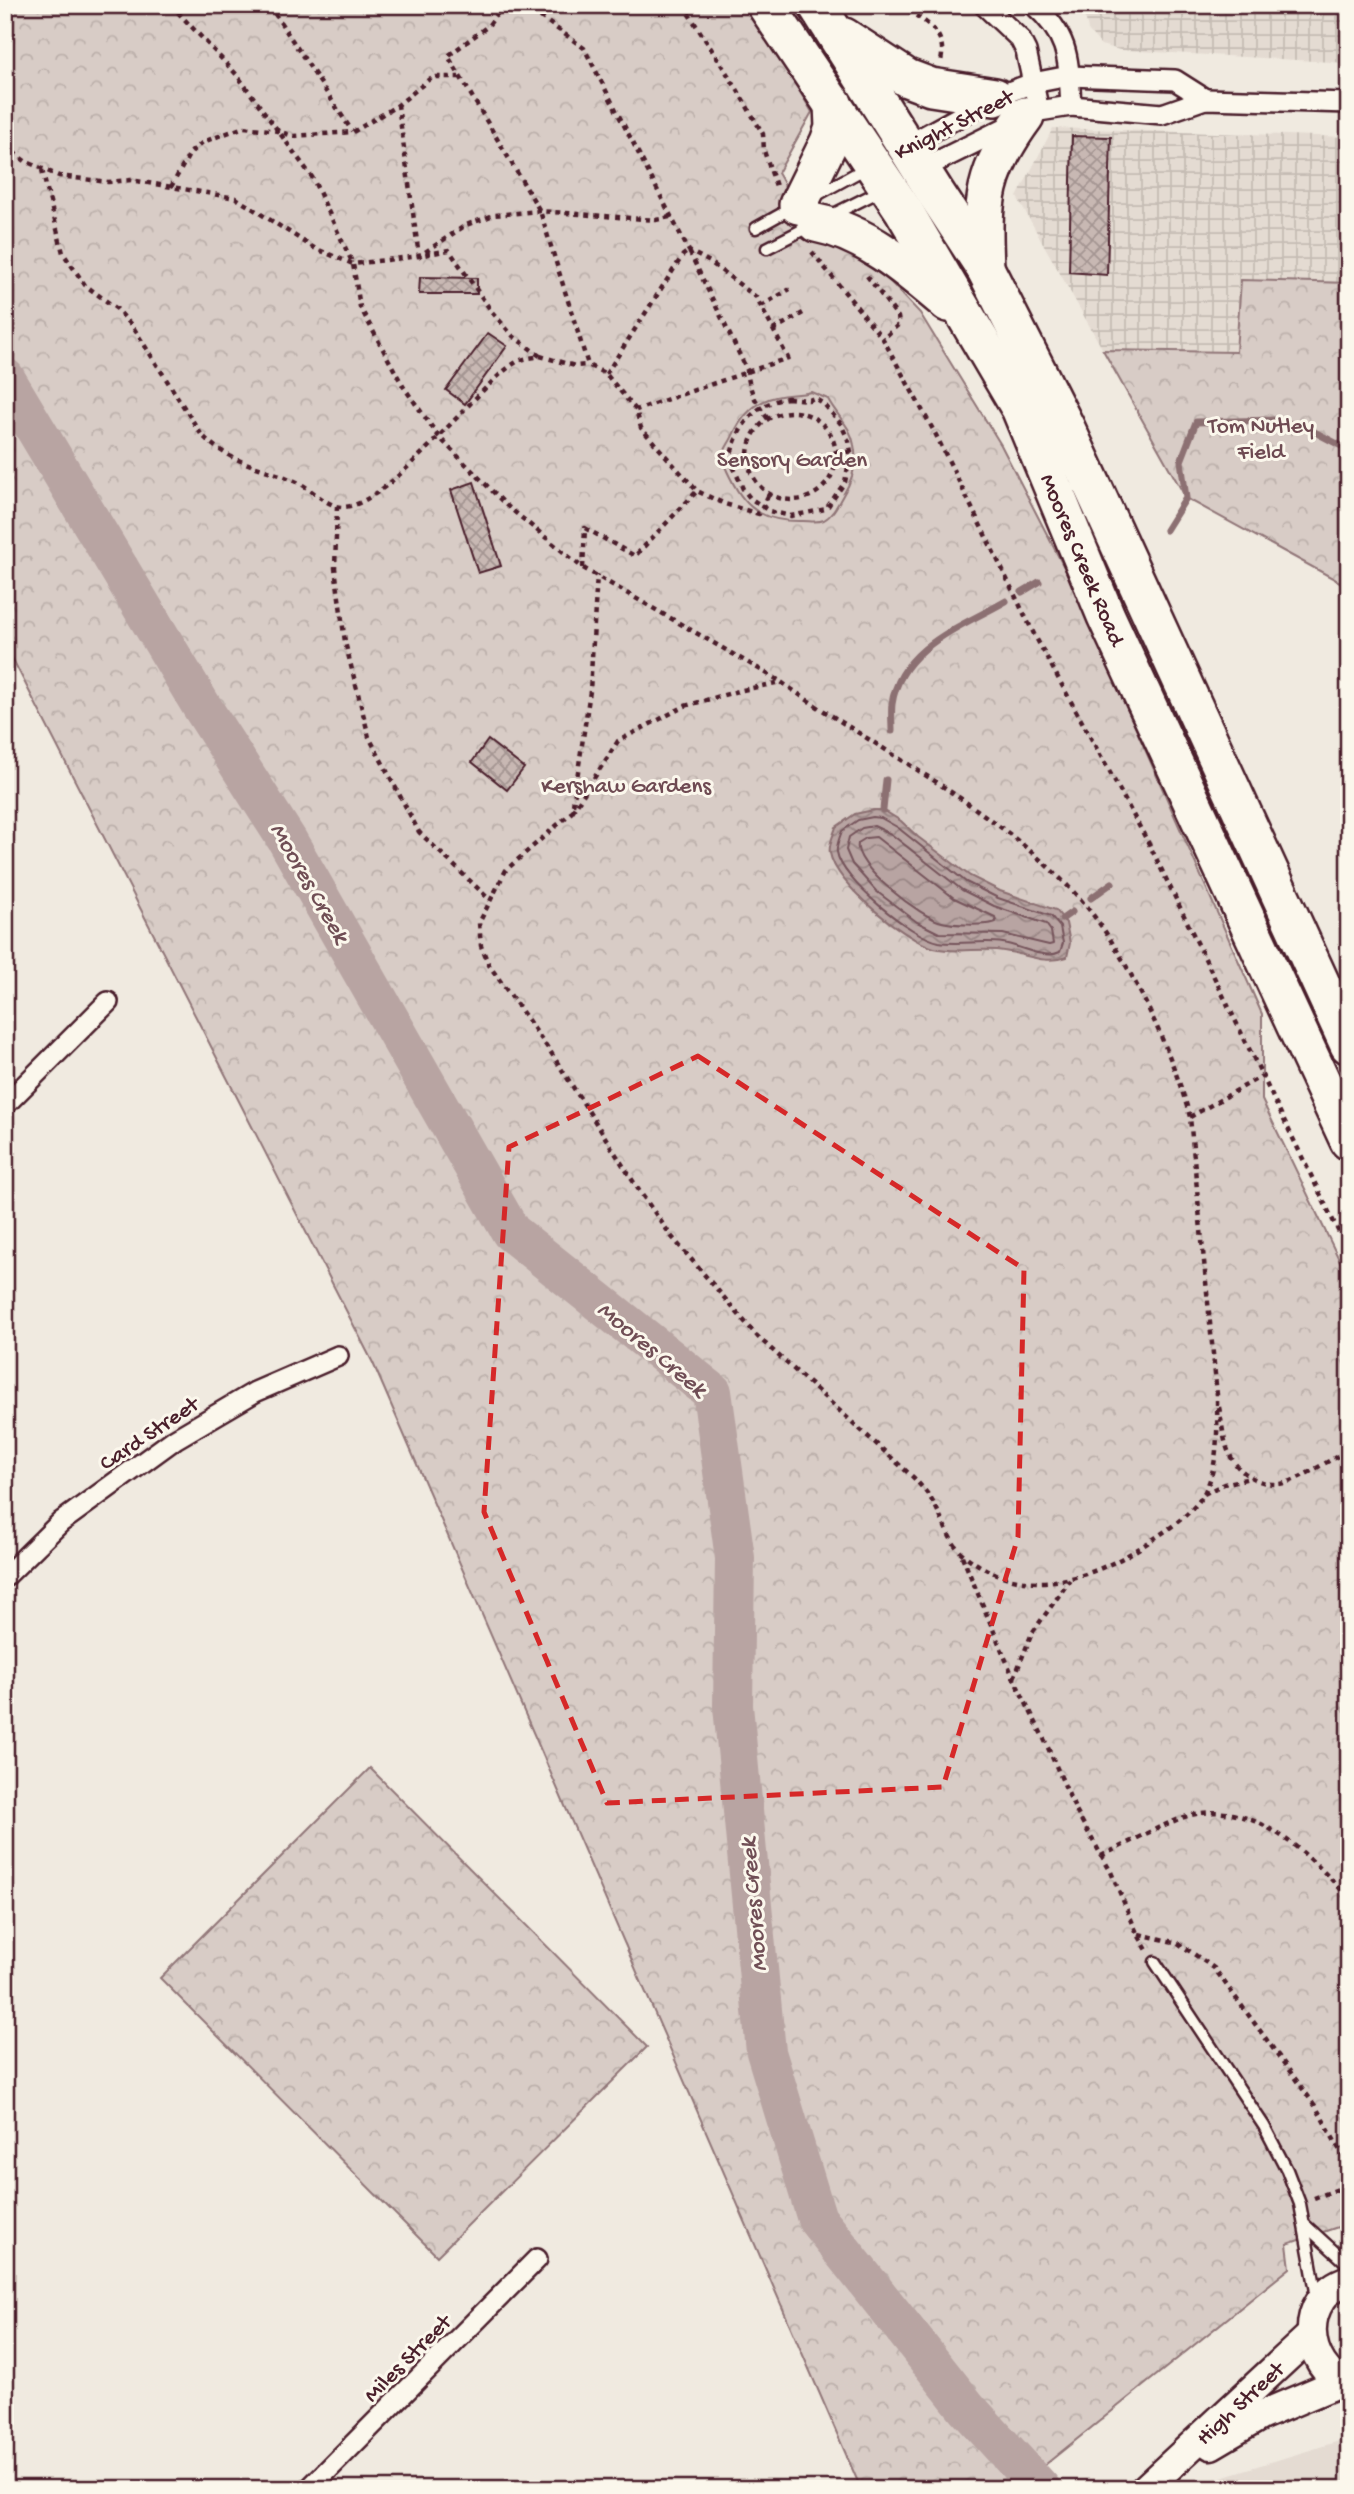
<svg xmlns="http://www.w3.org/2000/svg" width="1354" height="2494" font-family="'Gochi Hand',sans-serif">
  <defs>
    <pattern id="industrial-grid" width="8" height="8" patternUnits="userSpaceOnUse" patternTransform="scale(1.75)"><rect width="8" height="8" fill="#e4dbd2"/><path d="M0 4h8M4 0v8" fill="none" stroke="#c5bcb4"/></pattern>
    <pattern id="forest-crowns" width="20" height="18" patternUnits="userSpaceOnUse" patternTransform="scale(1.75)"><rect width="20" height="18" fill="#d8ccc6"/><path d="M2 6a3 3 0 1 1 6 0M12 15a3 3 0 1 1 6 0" fill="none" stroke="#bbafaa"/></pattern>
    <pattern id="water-waves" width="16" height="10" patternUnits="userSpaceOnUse" patternTransform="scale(1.75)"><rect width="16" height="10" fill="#b8a4a2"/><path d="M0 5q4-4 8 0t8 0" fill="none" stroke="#988584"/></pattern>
    <pattern id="building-cross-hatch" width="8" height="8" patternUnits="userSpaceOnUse" patternTransform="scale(1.75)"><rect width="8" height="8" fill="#c8b8b3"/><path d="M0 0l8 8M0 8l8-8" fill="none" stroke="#a49592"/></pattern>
  </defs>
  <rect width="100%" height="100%" fill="#f0eae0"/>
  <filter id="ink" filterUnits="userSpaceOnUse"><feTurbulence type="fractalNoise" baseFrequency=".0143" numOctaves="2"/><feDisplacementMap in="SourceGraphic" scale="14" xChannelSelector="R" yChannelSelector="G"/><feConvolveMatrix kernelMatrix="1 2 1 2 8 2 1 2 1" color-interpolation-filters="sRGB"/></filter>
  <g filter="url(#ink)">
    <polygon fill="#e4dbd2" points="1349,2438 1349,2489 1207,2489 1202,2483"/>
    <g fill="url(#industrial-grid)">
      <polygon points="1083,5 1349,5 1349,63 1120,50 1101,45 1088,30"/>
      <polygon points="1053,128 1349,137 1349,283 1241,280 1236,352 1103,350 1017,197"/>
    </g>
    <g fill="url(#forest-crowns)" stroke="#917678" stroke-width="2">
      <polygon points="5,5 741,5 773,47 812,112 778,173 819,243 849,252 880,271 920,313 1001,445 1068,575 1262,1014 1262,1100 1349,1280 1349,2232 1344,2225 1287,2244 1290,2268 1015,2489 861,2489 373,1363 5,644"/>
      <polygon points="1241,280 1349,283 1349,587 1186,498 1103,350 1236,352"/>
      <polygon points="370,1768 647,2047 437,2256 160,1978"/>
    </g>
    <path fill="#d8ccc6" stroke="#917678" stroke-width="2" d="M811 392 828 399C836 415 851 426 854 445 858 463 853 479 843 495 838 504 833 515 824 520 817 523 810 521 803 521 767 522 747 512 731 479 728 473 724 466 723 459 722 451 730 443 733 435 740 420 749 408 764 401 779 393 796 396 811 392Z"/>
    <path fill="url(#water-waves)" stroke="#8c6f72" stroke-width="2" d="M873 810H883L901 821 918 837 970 876 1000 891 1056 910 1066 923 1070 943 1067 957C1044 965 1027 954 1004 951 982 947 956 954 934 948 905 940 835 884 830 853 828 845 834 834 836 827L855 814Z"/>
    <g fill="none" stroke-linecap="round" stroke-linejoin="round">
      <g stroke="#76545b" stroke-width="2">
        <path d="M873 817 881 818 897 827 966 882 998 898 1051 916 1060 927 1063 943 1060 952C1044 960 1021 946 1003 943 982 940 960 945 939 942 912 937 841 880 837 852 836 846 840 836 842 831L858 820Z"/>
        <polygon points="874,826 891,834 962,890 994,906 1046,924 1051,931 1053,944 1049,945 1003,934 939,933 917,922 876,891 852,864 846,850 849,837 862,828"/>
        <path d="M876 837 954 898 995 917 996 922C985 926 953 925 942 922 922 918 852 865 858 843L866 838Z"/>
      </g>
      <g stroke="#8c6f72" stroke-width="7">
        <polyline points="1166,530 1186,498 1181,461 1196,422 1276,420 1309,429 1349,450"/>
        <polyline points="1022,592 1039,582"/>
        <path d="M892 731C892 722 891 712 892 704 900 647 963 626 1006 601"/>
        <polyline points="883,810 886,780"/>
        <polyline points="1091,898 1112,883"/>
        <polyline points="1062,919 1072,912"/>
      </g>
      <polyline stroke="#b8a4a2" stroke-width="40" points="5,378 202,707 287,840 511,1232 712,1392 735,1558 733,1706 766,2052 817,2219 967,2408 1041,2489"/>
    </g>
    <g fill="url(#building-cross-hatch)" stroke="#4a1f2b" stroke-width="2">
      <polygon points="1072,136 1111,137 1107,275 1069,272"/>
      <polygon points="420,277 477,278 477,294 419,294"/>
      <polygon points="488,333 507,346 465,404 446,390"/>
      <polygon points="474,482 501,566 478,573 451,490"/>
      <polygon points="488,740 524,768 507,790 472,762"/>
    </g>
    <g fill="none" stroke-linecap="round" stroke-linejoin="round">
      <defs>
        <g id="lane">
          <polyline points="815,196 866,168"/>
          <polyline points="830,216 882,190"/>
          <polyline points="756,228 792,208"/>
          <polyline points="767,248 810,226"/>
          <polyline points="1155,1962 1264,2126 1287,2170 1300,2204 1317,2297"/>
          <polyline points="1304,2224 1349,2265"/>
        </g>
        <g id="street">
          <polyline points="984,5 1020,39 1026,51 1039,111"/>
          <path d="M1034 5C1071 38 1068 61 1071 106"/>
          <polyline points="906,146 995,97 1033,83 1069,76 1175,80 1205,99"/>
          <polyline points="922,169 1039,111 1071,106 1162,114 1205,99 1349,103"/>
          <polyline points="5,1105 108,1002"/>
          <polyline points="5,1577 61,1522 175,1439 255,1392 338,1356"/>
          <polyline points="309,2489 537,2259"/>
        </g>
        <g id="secondary">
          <path d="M1349 2280C1297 2296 1302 2367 1349 2386"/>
          <polyline points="1211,2445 1262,2415 1340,2382"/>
          <polyline points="1145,2489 1311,2335"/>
        </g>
        <g id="highway">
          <polyline points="766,5 904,211 1020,408 1106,616 1349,1141"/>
          <polyline points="817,5 935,192 985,268 1065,426 1349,1045"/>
          <polyline points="844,37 907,78 931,87 995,97"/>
          <polyline points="798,205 829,142 834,128 833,103"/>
          <path d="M816 223C867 233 909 270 948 303"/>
          <path d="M985 268C982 199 983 173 1025 116"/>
        </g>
      </defs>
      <use href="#lane" stroke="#4a1f2b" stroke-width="15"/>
      <use href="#street" stroke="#4a1f2b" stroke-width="24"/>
      <use href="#secondary" stroke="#4a1f2b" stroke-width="33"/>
      <use href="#highway" stroke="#4a1f2b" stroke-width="42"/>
      <g stroke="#4a1f2b" stroke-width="4.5" stroke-dasharray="5 5" stroke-linecap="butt">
        <polyline points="171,5 237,75 312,177 353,264 360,307 403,386 439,437 506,505 583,568 780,681"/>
        <polyline points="269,5 352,131"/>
        <polyline points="504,5 488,26 448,56 540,211 588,365 606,374 636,410 641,428 697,491 725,504 759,514 769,494"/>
        <polyline points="524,5 584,48 689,251 710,262 756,297 788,358 636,410"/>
        <polyline points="683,5 737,89 763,134 764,151 776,186"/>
        <path d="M899 5C922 20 948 30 941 61"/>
        <polyline points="5,146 25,161 59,176 108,182 131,180 236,198 314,248 353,264 419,256 466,225 494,215 540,211 656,220 670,217"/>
        <path d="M42 170 63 253 85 285 117 309 133 327 201 434C228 463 260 466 295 481 309 487 321 501 336 506 379 520 476 386 515 363 522 358 532 358 540 356L513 336 492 312 449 250 419 256 398 105"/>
        <polyline points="171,187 190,153 203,142 219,136 244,127 278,131 293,136 353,132 398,105 432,77 459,77"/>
        <polyline points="812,252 883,339 936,435 1034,634 1149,844 1349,1253"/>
        <polyline points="867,276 898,317 899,324 883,339"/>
        <polyline points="761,306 790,289"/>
        <polyline points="773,330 803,313"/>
        <polyline points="540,356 575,366 587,365"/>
        <path d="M606 374 683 255 689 251 747 370C749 390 756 403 768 419"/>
        <path d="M788 398 809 400 814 398 824 404 841 424 849 442 851 452 845 482 826 509 791 516 769 511 750 498 743 489 730 459C737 427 754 403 788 398Z"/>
        <circle cx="792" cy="456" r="44"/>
        <polyline points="836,451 851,452"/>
        <polyline points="337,506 335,568 345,642 369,737 419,832 490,900"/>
        <polyline points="583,568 585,528 635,556 697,491"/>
        <path d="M572 812 618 741 685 706 738 691 781 682C881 752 999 809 1081 900 1126 951 1172 1051 1190 1117L1217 1395C1217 1427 1220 1466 1203 1495 1192 1513 1173 1526 1155 1538 1097 1578 1025 1605 963 1554 948 1542 942 1515 931 1499 926 1491 920 1485 914 1478L758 1337 672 1237 640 1192 550 1051 489 965 481 946 479 923 506 870 572 812 590 691 597 574"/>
        <polyline points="1190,1117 1262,1076"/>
        <path d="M1219 1407C1222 1422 1223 1441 1230 1455 1239 1475 1264 1488 1285 1483 1299 1480 1334 1457 1349 1450"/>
        <polyline points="1204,1494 1224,1484 1250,1478"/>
        <polyline points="962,1556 1014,1679 1045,1741 1076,1811 1111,1872 1137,1933 1147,1950"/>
        <polyline points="1014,1678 1032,1633 1070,1580"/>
        <path d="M1101 1856C1127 1844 1153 1829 1179 1819 1248 1792 1306 1852 1349 1898"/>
        <polyline points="1139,1934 1178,1943 1214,1968 1316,2107 1349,2167"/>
        <polyline points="1314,2198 1349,2185"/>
      </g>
      <use href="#lane" stroke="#fbf7ec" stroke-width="10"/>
      <use href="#street" stroke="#fbf7ec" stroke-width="19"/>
      <use href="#secondary" stroke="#fbf7ec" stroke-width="28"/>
      <use href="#highway" stroke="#fbf7ec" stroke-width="37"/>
    </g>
  </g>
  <path fill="none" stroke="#d62828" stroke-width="5" stroke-dasharray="14 9" stroke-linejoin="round" d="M698 1056 1024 1269 1018 1537 943 1787 607 1803 484 1512 509 1147Z"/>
  <g text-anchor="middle" stroke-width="6" stroke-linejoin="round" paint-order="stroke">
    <g font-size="23" fill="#4a1f2b" stroke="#fbf7ec">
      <text transform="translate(953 123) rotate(-27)" y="8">Knight Street</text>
      <text transform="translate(1084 559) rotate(67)" y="8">Moores Creek Road</text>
      <text transform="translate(148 1432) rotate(-34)" y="8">Card Street</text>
      <text transform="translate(406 2357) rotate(-45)" y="8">Miles Street</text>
      <text transform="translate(1239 2402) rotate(-43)" y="8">High Street</text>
    </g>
    <g font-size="23" fill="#6e4a52" stroke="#fbf7ec">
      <text x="1261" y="432">Tom Nutley<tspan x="1261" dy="26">Field</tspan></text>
      <text x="792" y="466">Sensory Garden</text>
      <text x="626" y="792">Kershaw Gardens</text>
    </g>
    <g font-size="24" font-style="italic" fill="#704e55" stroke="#fbf7ec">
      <text transform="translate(311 882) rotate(60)" y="8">Moores Creek</text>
      <text transform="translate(653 1348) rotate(40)" y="8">Moores Creek</text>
      <text transform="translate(752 1905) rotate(-95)" y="8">Moores Creek</text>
    </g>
  </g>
  <rect width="1354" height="2494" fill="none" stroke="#fbf7ec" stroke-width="28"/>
  <rect x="14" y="14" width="1326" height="2466" fill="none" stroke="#4a1f2b" stroke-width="2.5" filter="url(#ink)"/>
</svg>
